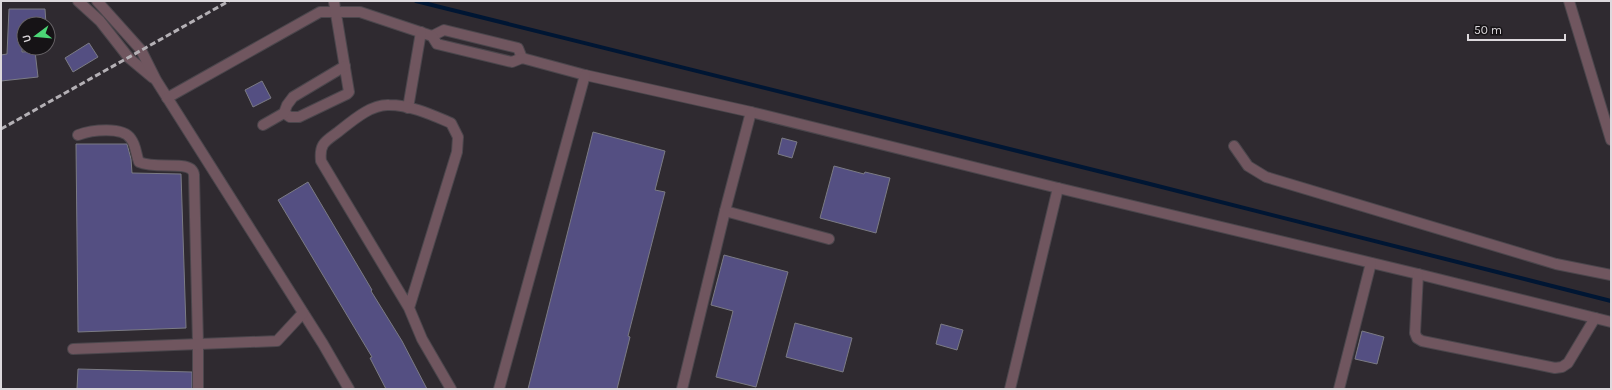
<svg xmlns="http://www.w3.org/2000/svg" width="1612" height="390" font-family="Karla,sans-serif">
  <rect width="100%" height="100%" fill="#2f2a30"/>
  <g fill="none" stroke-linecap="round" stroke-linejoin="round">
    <polyline stroke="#001633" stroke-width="4" points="416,1 1146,183 1611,301"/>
  </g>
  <g fill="#544f82" stroke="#7b7b84">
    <polygon points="9,9 45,9 46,24 23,24 22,52 35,51 38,77 1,81 1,55 7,54"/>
    <polygon points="89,43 98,57 73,72 65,58"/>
    <polygon points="262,81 271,98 253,107 245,90"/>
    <polygon points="593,132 665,151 655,190 665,192 628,336 630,337 617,389 528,389"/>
    <polygon points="782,138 797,142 792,158 778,154"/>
    <polygon points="76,144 127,144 131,159 132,173 181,174 186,328 78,332"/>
    <polygon points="834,166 864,174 865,172 890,178 876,233 820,218"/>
    <polygon points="308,182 372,290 371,291 402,341 427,389 386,389 370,358 372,357 278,200"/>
    <polygon points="724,255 788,272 756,387 716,377 733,311 711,305"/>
    <polygon points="795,323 852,338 843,372 786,357"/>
    <polygon points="941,324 963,330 957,350 936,344"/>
    <polygon points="1362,331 1384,337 1377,364 1355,359"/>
    <polygon points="78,369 192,372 192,389 77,389"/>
  </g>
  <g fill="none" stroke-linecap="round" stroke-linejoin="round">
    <defs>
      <g id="minor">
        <polyline points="78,1 100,21 129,58 153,78"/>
        <polyline points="97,1 141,50 156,80 323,344 349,389"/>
        <polyline points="1569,1 1611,140"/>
        <polyline points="432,36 444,30 518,48 522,58"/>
        <polyline points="167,98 320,12 360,12 432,36 437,44 512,62 522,58 585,75 751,112 1058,188 1418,274 1611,322"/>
        <polyline points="408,108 421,32"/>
        <polyline points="284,113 290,117 299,117 347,94 349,92 334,2"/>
        <polyline points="263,125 284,113 287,105 293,97 345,66"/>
        <path d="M78 135C91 130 123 126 131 139 136 145 136 155 139 162 154 169 182 162 191 169 193 171 194 173 194 175L198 344V389"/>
        <polyline points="1234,146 1248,166 1266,177 1556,264 1611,275"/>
        <polyline points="725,211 829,239"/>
        <polyline points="1418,274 1415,333 1417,338 1422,341 1555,368 1562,367 1568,363 1595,318"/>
        <path d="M409 308 457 152 458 137 451 123C432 115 411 105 389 105 371 104 352 121 338 132 326 141 319 143 321 161L409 308 422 339 451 389"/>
        <polyline points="73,349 277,341 303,313"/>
        <polyline points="499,389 585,75"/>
        <polyline points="682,389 725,211 751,112"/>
        <polyline points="1010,389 1058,188"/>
        <polyline points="1339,389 1371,263"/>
      </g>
    </defs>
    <use href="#minor" stroke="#4b464c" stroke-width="12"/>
    <use href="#minor" stroke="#70565f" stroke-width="10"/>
    <polyline stroke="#b4b0b5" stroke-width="3" stroke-dasharray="6 3" stroke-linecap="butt" points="1,129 229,1"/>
  </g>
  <rect width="1612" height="390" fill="none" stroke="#ddd9dd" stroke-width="4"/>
  <g transform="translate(36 36) rotate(254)"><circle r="19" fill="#161316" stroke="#666266"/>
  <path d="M0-3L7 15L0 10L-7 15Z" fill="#4cd676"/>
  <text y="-6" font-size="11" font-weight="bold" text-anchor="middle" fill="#ddd9dd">U</text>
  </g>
  <path d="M1468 34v6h97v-6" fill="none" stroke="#ddd9dd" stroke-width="2"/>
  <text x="1474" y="34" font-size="12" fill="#ddd9dd" stroke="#161316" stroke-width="3" paint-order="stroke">50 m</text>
</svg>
